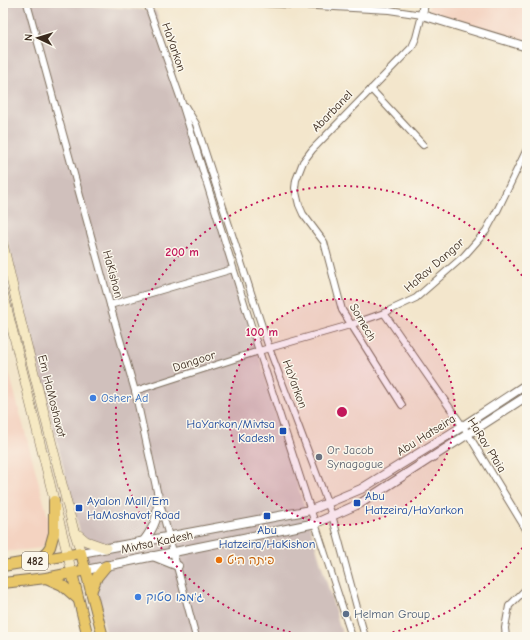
<svg xmlns="http://www.w3.org/2000/svg" width="530" height="640" font-family="'Comic Neue','Playpen Sans Hebrew',sans-serif">
  <rect width="100%" height="100%" fill="#fbf7ec"/>
  <filter id="ink" filterUnits="userSpaceOnUse"><feTurbulence type="fractalNoise" baseFrequency=".025" numOctaves="2"/><feDisplacementMap in="SourceGraphic" scale="8" xChannelSelector="R" yChannelSelector="G"/><feConvolveMatrix kernelMatrix="1 2 1 2 8 2 1 2 1" color-interpolation-filters="sRGB"/></filter>
  <filter id="wash" filterUnits="userSpaceOnUse"><feTurbulence type="fractalNoise" baseFrequency=".012" numOctaves="4" result="noise"/><feDisplacementMap in="SourceGraphic" scale="16" xChannelSelector="R" yChannelSelector="G"/><feGaussianBlur stdDeviation="0.9" result="paint"/><feColorMatrix in="noise" values="0 0 0 0 0 0 0 0 0 0 0 0 0 0 0 0 0 1.4 0 .05"/><feComposite in="paint" operator="in"/></filter>
  <g filter="url(#wash)">
    <rect width="100%" height="100%" fill="#f3e6cc"/>
    <g fill="#f4d3c1">
      <polygon points="430,3 527,3 527,43 428,13"/>
      <polygon points="3,350 49,521 48,536 42,548 3,552"/>
    </g>
    <polygon fill="#d0c0bc" points="3,3 55,3 156,11 343,637 107,637 52,423 3,222"/>
  </g>
  <g filter="url(#ink)">
    <g fill="none" stroke-linecap="round" stroke-linejoin="round">
      <defs>
        <g id="minor">
          <polyline points="27,3 110,305 135,391 158,496 196,637"/>
          <polyline points="147,3 180,97 259,351 352,637"/>
          <polyline points="262,3 389,10 422,15 416,38 412,47 312,150 303,162 296,180 295,188 299,205 303,214 324,242 342,310 402,405"/>
          <polyline points="371,89 423,145"/>
          <polyline points="185,106 196,124 269,348 332,515 365,637"/>
          <polyline points="110,305 233,269"/>
          <polyline points="384,313 468,434 527,531"/>
          <polyline points="135,391 259,351 350,325 384,313 416,298 464,256 486,231 498,209 527,149"/>
          <polyline points="506,637 505,628 509,606 527,588"/>
        </g>
        <g id="tertiary">
          <polyline points="424,3 422,15 527,47"/>
          <path d="M143 542C156 525 158 517 158 496"/>
          <polyline points="81,553 311,510 361,489 463,426 527,384"/>
          <polyline points="153,556 178,566"/>
          <polyline points="86,570 316,523 361,503 527,396"/>
        </g>
        <g id="secondary">
          <polyline points="3,244 22,326 74,531 81,553"/>
          <polyline points="3,292 72,573"/>
          <polyline points="74,531 86,541 106,548"/>
        </g>
        <g id="primary">
          <polyline points="41,560 50,547 54,533 54,501"/>
          <polyline points="3,566 81,553 103,637"/>
          <polyline points="72,573 88,637"/>
          <polyline points="46,578 62,585 78,599"/>
          <polyline points="3,583 46,578 86,570"/>
          <polyline points="91,592 97,577 106,566"/>
        </g>
      </defs>
      <use href="#minor" stroke="#7b6c5b" stroke-width="8"/>
      <use href="#tertiary" stroke="#7b6c5b" stroke-width="10"/>
      <use href="#secondary" stroke="#7b6c5b" stroke-width="10"/>
      <use href="#primary" stroke="#7b6c5b" stroke-width="12"/>
      <use href="#minor" stroke="#fff" stroke-width="6"/>
      <use href="#tertiary" stroke="#fff" stroke-width="8"/>
      <use href="#secondary" stroke="#f6e9c3" stroke-width="9"/>
      <use href="#primary" stroke="#e9c769" stroke-width="10"/>
    </g>
  </g>
  <circle cx="342" cy="412" r="113" fill="#c2185b" fill-opacity=".12"/>
  <g fill="none" stroke="#c2185b" stroke-width="2" stroke-dasharray="2 4">
    <circle cx="342" cy="412" r="113"/>
    <path d="M526 543A226 226 0 0 1 364 637M320 637A226 226 0 1 1 526 281"/>
  </g>
  <g fill="#3f7fe0" stroke="#fbf7ec" stroke-width="1.5">
    <circle cx="93" cy="398" r="4"/>
    <circle cx="138" cy="597" r="4"/>
  </g>
  <g fill="#1a4fb4" stroke="#fbf7ec" stroke-width="1.5">
    <rect x="279" y="427" width="8" height="8" rx="2"/>
    <rect x="353" y="499" width="8" height="8" rx="2"/>
    <rect x="75" y="504" width="8" height="8" rx="2"/>
    <rect x="263" y="512" width="8" height="8" rx="2"/>
  </g>
  <circle fill="#6b7280" stroke="#fbf7ec" stroke-width="1.5" cx="319" cy="457" r="4"/>
  <circle fill="#e8710a" stroke="#fbf7ec" stroke-width="1.5" cx="219" cy="560" r="4"/>
  <circle fill="#5c6f8a" stroke="#fbf7ec" stroke-width="1.5" cx="346" cy="614" r="4"/>
  <g text-anchor="middle" stroke-width="3" stroke-linejoin="round" paint-order="stroke">
    <rect fill="#fbf7ec" stroke="#75685c" stroke-width="1" x="22" y="552" width="26" height="18" rx="3"/>
    <g font-size="11" font-weight="bold" fill="#3b2a1e">
      <text x="35" y="565">482</text>
    </g>
    <g font-size="12" fill="#3b2a1e" stroke="#fbf7ec">
      <text transform="translate(174 47) rotate(71)" y="4">HaYarkon</text>
      <text transform="translate(332 111) rotate(-46)" y="4">Abarbanel</text>
      <text transform="translate(434 265) rotate(-41)" y="4">HaRav Dangor</text>
      <text transform="translate(113 274) rotate(75)" y="4">HaKishon</text>
      <text transform="translate(363 322) rotate(60)" y="4">Somech</text>
      <text transform="translate(194 361) rotate(-18)" y="4">Dangoor</text>
      <text transform="translate(295 384) rotate(70)" y="4">HaYarkon</text>
      <text transform="translate(52 396) rotate(76)" y="4">Em HaMoshavot</text>
      <text transform="translate(426 435) rotate(-32)" y="4">Abu Hatseira</text>
      <text transform="translate(487 445) rotate(58)" y="4">HaRav Ptaia</text>
      <text transform="translate(157 542) rotate(-12)" y="4">Mivtsa Kadesh</text>
    </g>
    <g font-size="12" fill="#366cbe" stroke="#fbf7ec" text-anchor="start">
      <text x="101" y="402">Osher Ad</text>
      <text x="146" y="601">ג'מבו סטוק</text>
    </g>
    <g font-size="12" fill="#164399" stroke="#fbf7ec" text-anchor="start">
      <text x="275" y="428" text-anchor="end">HaYarkon/Mivtsa<tspan x="275" dy="14">Kadesh</tspan></text>
      <text x="365" y="500">Abu<tspan x="365" dy="14">Hatzeira/HaYarkon</tspan></text>
      <text x="87" y="505">Ayalon Mall/Em<tspan x="87" dy="14">HaMoshavot Road</tspan></text>
      <text x="267" y="534" text-anchor="middle">Abu<tspan x="267" dy="14">Hatzeira/HaKishon</tspan></text>
    </g>
    <g font-size="12" fill="#5b616d" stroke="#fbf7ec" text-anchor="start">
      <text x="327" y="454">Or Jacob<tspan x="327" dy="14">Synagogue</tspan></text>
    </g>
    <g font-size="12" fill="#c56008" stroke="#fbf7ec" text-anchor="start">
      <text x="227" y="564">פיתה היט</text>
    </g>
    <g font-size="12" fill="#4e5e75" stroke="#fbf7ec" text-anchor="start">
      <text x="354" y="618">Helman Group</text>
    </g>
  </g>
  <circle cx="342" cy="412" r="6" fill="#c2185b" stroke="#fbf7ec" stroke-width="2"/>
  <g font-size="12" text-anchor="middle" font-weight="bold" fill="#c2185b" stroke="#fbf7ec" stroke-width="3" stroke-linejoin="round" paint-order="stroke">
    <text x="182" y="256">200 m</text>
    <text x="262" y="336">100 m</text>
  </g>
  <rect width="530" height="640" fill="none" stroke="#fbf7ec" stroke-width="16"/>
  <g transform="translate(38 38) rotate(274)" stroke="#fbf7ec" stroke-width="3" paint-order="stroke">
  <path d="M0-3L7 15L0 10L-7 15Z" fill="#3b2a1e"/>
  <text y="-6" font-size="11" font-weight="bold" text-anchor="middle" fill="#3b2a1e">N</text>
  </g>
</svg>
